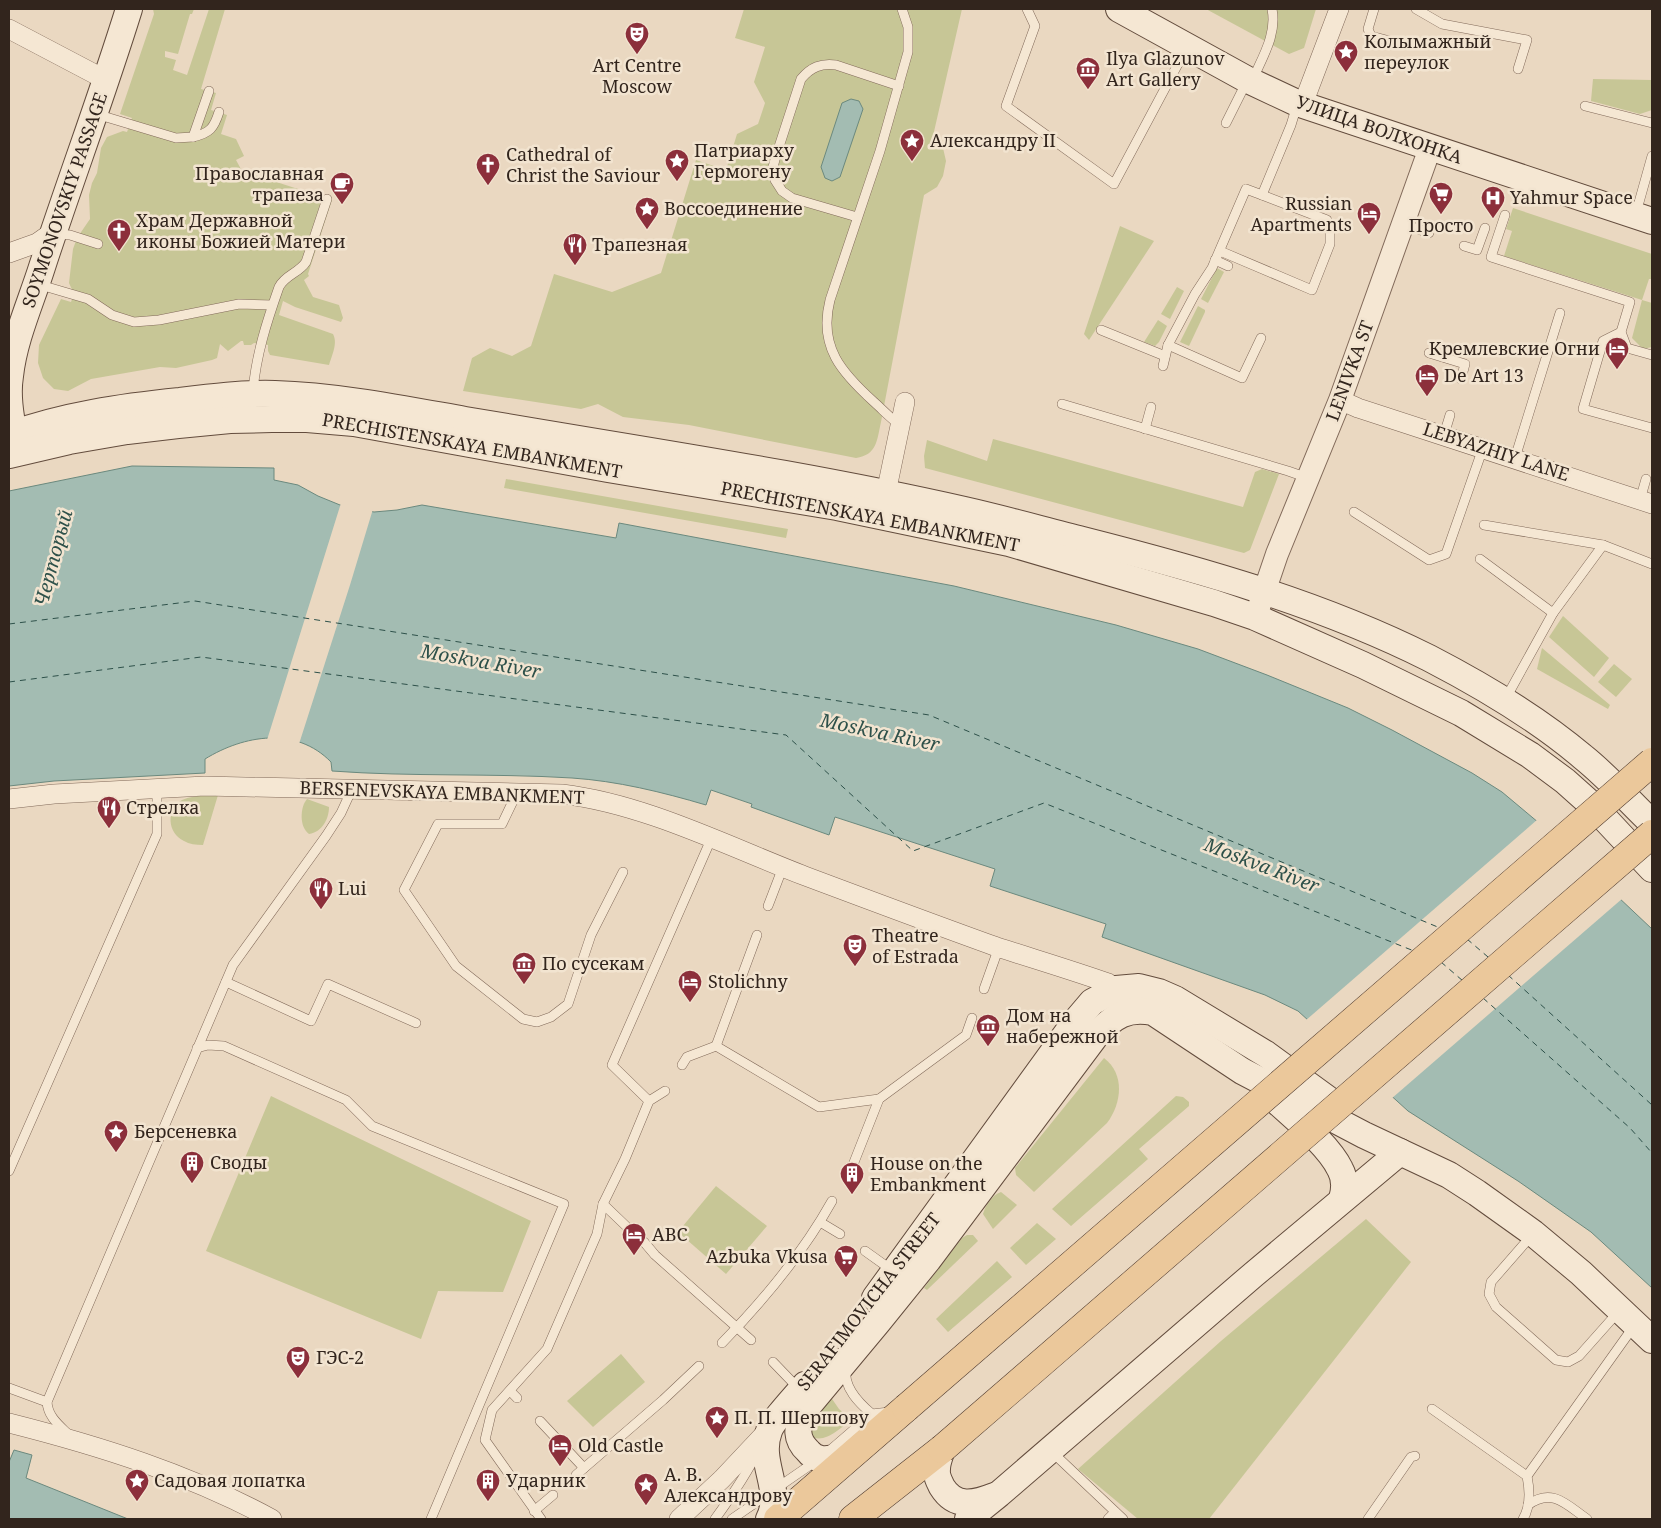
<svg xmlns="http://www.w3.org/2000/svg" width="1661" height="1528" font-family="'Noto Serif',serif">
  <rect width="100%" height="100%" fill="#ead8c1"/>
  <g fill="#c7c696">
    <path d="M153 9H194L192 14H190L178 54 165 51V57L176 60 173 70 187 75 209 9H225L201 89 216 93 211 110 227 115 221 134 236 139 244 156 236 160 242 171 332 200 308 274 309 276 304 280 313 297 339 305 343 318 341 322 295 307 283 301 279 315 333 334C338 343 332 355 329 365L270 355 268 351V345L254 343 251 345H244L243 341H241L228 351 220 344 217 358 212 360 176 368 160 367 91 379 68 391 54 389 43 378 38 363 39 345 61 299 71 302 74 294 69 283 73 249 77 238 90 219 89 195 92 183 97 173 101 148 107 137 123 131 127 132 132 118 120 114 154 14Z"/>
    <path d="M744 9H962L933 136 943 148 946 161 943 176 937 187 924 195 881 422C877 440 877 455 856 458L689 425 623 417 598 404 581 409 463 391 472 358 490 348 512 356 531 346 554 274 612 292 661 273 696 160 726 170 737 134 758 124 765 103 754 82 765 47 735 38Z"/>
    <polygon points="1206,9 1316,9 1304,48 1289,54"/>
    <polygon points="1593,79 1652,80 1652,110 1640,114 1591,101"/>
    <polygon points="1513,208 1652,254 1652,279 1649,279 1642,300 1652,303 1652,347 1643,349 1632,338 1642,300 1504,256 1512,231 1506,229"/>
    <polygon points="1120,226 1154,241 1089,340 1084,334"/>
    <polygon points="1217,268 1224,272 1208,303 1201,299"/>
    <polygon points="1177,287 1184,291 1170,319 1161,314"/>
    <polygon points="1198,306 1205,310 1205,312 1189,346 1180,342"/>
    <polygon points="1158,320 1167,326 1159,342 1155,346 1144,342"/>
    <polygon points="993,439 1243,507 1255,472 1262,469 1279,474 1250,550 1244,553 925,468 924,456 927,440 987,461"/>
    <polygon points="506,479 788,529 786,538 504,488"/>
    <polygon points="1563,616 1609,658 1594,677 1549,637"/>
    <polygon points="1542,648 1610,705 1608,709 1537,669"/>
    <polygon points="1614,664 1632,679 1616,697 1598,682"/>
    <path d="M205 795H218L203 845C196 845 189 844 184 841 167 833 166 809 182 800 189 797 197 796 205 795Z"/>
    <path d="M307 799 329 807C329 819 322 832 309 834 299 827 300 807 307 799Z"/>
    <path d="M1104 1058C1125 1074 1122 1103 1107 1123L1034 1192 1016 1175 1015 1168Z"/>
    <polygon points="271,1096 531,1221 503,1292 438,1291 421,1339 206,1251"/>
    <polygon points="1176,1096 1183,1097 1189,1102 1189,1106 1139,1149 1148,1159 1071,1226 1052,1209"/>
    <polygon points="716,1186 767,1226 726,1274 678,1232"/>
    <path d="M1001 1192 1017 1205 993 1229 983 1214C985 1206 992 1195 1001 1192Z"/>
    <polygon points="1366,1219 1411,1262 1209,1519 1138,1519 1078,1469 1221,1341"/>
    <polygon points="1037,1223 1056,1239 1026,1265 1010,1248"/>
    <polygon points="967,1235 973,1235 978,1241 927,1290 924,1288 962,1238"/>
    <polygon points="997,1261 1012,1277 948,1332 936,1319"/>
    <polygon points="621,1354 645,1382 593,1427 567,1401"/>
    <path d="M830 1396 839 1409 851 1420C841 1428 822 1446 810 1435V1419Z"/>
  </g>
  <g fill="#a3bcb2" stroke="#6b897e">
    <polygon points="851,99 859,101 863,109 840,177 832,181 825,178 821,167 842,103"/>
    <path d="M132 466 274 468V480L298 485 318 496 340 505 374 512 397 510 422 505 616 538 619 523 954 586 1116 625 1198 649 1267 675 1348 708 1392 730 1472 773 1502 792 1545 828 1652 929V1288L1591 1232 1518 1181 1408 1111 1298 1011 1265 995 1102 937 1106 924 990 886 995 869 835 817 829 835 751 807 752 804 711 790 706 805C662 792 617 781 572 778 492 773 412 777 332 771L331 762C296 726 244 735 205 759V773L54 781 9 786V491Z"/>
    <polygon points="14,1450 32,1455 26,1478 128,1519 9,1519 9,1462"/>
  </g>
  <g fill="#ead8c1">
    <polygon points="341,503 373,509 350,585 299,744 285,741 267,740"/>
    <polygon points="1538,819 1623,898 1391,1099 1305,1021"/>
  </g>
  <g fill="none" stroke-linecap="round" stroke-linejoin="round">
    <g stroke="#2e514a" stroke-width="1" stroke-dasharray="6 5" stroke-linecap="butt">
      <polyline points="9,624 195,601 929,715 1440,928"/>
      <polyline points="9,682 201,657 786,735 913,851 1044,803 1414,951"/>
      <polyline points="1467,939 1488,957"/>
      <polyline points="1441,962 1463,981"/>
      <polyline points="1508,975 1652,1105"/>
      <polyline points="1483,998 1630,1128 1652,1153"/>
    </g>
    <defs>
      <g id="service">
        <polyline points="1027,9 1035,26 1006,106 1114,184 1186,49"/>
        <polyline points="1374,9 1368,29 1371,36 1390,41"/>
        <polyline points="1416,9 1442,24 1527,40 1518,69"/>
        <path d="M1253 79C1263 56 1277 34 1272 9"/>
        <polyline points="1585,106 1652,123"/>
        <polyline points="96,114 176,138 193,137 209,91"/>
        <polyline points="1226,123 1246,83"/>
        <path d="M193 137C210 133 214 128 219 112"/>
        <polyline points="1636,213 1652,156"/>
        <polyline points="1505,215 1491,257 1630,302 1621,332 1627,348 1652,355"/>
        <path d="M857 217 792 198 782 191 775 180 773 167 776 156 801 79C811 67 821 63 836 65L899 86"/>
        <polyline points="1404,224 1429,233"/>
        <polyline points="55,234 70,235 98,244"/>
        <polyline points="1464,246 1477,250 1485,228"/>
        <polyline points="1220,251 1312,290 1330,244 1330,233 1327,220 1262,195 1291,125 1297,105"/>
        <polyline points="1215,260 1228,266"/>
        <polyline points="37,284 88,299 112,315 134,322 159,320 239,304 272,305"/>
        <polyline points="1101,330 1165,356"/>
        <polyline points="1621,332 1603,341 1583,409 1652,428"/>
        <polyline points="1168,345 1242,378 1261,338"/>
        <polyline points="1429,353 1465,364 1461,379"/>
        <polyline points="1163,366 1168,345 1195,294 1212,268 1246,189 1262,195"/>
        <path d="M253 391C256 355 267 321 279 287 285 275 299 273 306 262L327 199"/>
        <polyline points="1062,404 1288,471 1308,478"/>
        <path d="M900 425C890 418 883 410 874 402 842 373 818 347 830 300L880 151 908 52V27L902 9"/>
        <polyline points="1145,429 1151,407"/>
        <polyline points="1444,435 1450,415"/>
        <polyline points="1515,458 1560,313"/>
        <polyline points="1640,500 1646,479"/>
        <polyline points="1354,512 1429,560 1446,554 1483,448"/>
        <polyline points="1484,525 1603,545"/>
        <polyline points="1480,559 1553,613"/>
        <polyline points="1506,698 1553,613 1603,545 1652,564"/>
        <polyline points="514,793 513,801 502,824 438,824 404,890 456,966 523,1019 537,1022 551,1017 568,1004 591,935 623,872"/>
        <polyline points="768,906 783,867"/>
        <polyline points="226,982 311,1021 328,984 416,1023"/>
        <polyline points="984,989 999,947"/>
        <polyline points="716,1046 757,935"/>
        <polyline points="197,1048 208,1045 224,1046 346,1100 372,1126 564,1204 431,1519"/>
        <polyline points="682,1065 687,1057 716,1046 819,1107 879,1099"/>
        <polyline points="649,1101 612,1065 712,837"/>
        <polyline points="9,1171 157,834 157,789"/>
        <polyline points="849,1175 879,1099 966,1035 972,1018"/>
        <polyline points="603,1204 626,1226"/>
        <polyline points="820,1222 840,1234"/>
        <polyline points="1532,1235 1491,1282 1489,1294 1496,1307 1556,1360 1568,1362 1579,1356 1619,1311"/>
        <polyline points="644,1242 655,1255 751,1340"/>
        <polyline points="865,1251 893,1271"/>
        <path d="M722 1343C764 1300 803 1253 832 1201"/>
        <polyline points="773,1362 799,1389"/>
        <path d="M846 1369C843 1388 860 1404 872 1414"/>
        <polyline points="9,1388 47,1402"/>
        <polyline points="510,1391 517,1398"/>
        <path d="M1432 1409 1527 1476C1530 1491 1531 1506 1523 1519"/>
        <polyline points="540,1421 584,1468"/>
        <path d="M69 1435C59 1425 48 1417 47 1402L233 965 326 836 341 813 352 789"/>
        <polyline points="1051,1451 1123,1519"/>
        <polyline points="828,1452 872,1414 889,1412"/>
        <polyline points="576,1475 663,1400 699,1366"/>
        <polyline points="1527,1476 1634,1326"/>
        <path d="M1528 1505C1552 1487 1567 1505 1587 1519"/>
        <polyline points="534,1511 553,1495"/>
        <polyline points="541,1519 485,1440 492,1410 547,1349 597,1234 603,1204 625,1159 649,1101 665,1091"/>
        <path d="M715 1519C731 1497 747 1474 759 1449"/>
        <polyline points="732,1519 816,1461"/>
        <polyline points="1108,1519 1115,1512"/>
        <polyline points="1368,1519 1411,1457 1415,1456"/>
      </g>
      <g id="minor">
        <polyline points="9,29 106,80"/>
        <polyline points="1303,104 1339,9"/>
        <polyline points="9,253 37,243 54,231"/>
        <polyline points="1340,400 1358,408 1652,504"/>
        <polyline points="886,493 905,402"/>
        <path d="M9 799 54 794 205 786 562 794C645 804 727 846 805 876 869 900 933 924 997 947 1034 959 1071 970 1108 983L1116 989 1120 997"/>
        <path d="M9 1423C100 1446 189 1474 272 1519"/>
        <polyline points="679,1519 722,1479 769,1429"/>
      </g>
      <polyline id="tertiary" points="1259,607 1277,554 1340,400 1430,148"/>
      <g id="secondary">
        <polyline points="1119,9 1248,80 1297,103 1652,221"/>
        <path d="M9 435C65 415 121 407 180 401 211 397 243 393 275 394 339 396 403 409 465 420 511 428 557 435 603 443 724 463 845 483 964 510 1004 519 1043 530 1083 540 1201 570 1319 603 1429 658 1483 686 1536 717 1583 757 1608 777 1629 801 1652 823"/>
        <path d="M18 450C12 427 6 400 10 376 14 339 31 302 42 267 70 181 102 96 129 9"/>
        <polyline points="9,455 69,441 127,431 178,425 230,420 272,419 307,419 354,423 608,469 837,507 1009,543 1214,603 1255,617 1363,665 1461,713 1530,755 1565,781 1593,806 1652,869"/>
        <path d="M1271 1096C1291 1115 1328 1144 1340 1169 1345 1178 1345 1189 1342 1199"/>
        <polyline points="875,1298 1075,1022 1092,1002 1116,989 1139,987 1159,992 1175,999 1266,1054 1336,1105"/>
        <path d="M942 1449C940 1456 937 1462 937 1469 936 1476 939 1481 942 1487 955 1508 974 1504 994 1496"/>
        <path d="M852 1454C842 1457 831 1460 821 1459 816 1458 811 1455 808 1451 795 1439 797 1427 803 1412L878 1322 928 1260 1097 1034C1114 1016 1127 1007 1153 1012L1242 1071 1364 1135 1449 1175 1477 1193 1533 1233 1581 1273 1652 1340"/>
        <path d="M769 1519C784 1490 757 1462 769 1431 772 1421 797 1395 805 1385"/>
        <polyline points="968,1519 999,1494 1253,1275 1400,1152"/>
      </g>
      <g id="primary">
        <polyline points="778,1519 906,1408"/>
        <polyline points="853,1519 942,1449"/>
      </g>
    </defs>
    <use href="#service" stroke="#826a5a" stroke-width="10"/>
    <use href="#minor" stroke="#826a5a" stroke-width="20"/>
    <use href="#tertiary" stroke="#826a5a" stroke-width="24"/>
    <use href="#secondary" stroke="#634c3d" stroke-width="28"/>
    <use href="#primary" stroke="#4f3a2e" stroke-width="29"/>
    <use href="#service" stroke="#f5e7d3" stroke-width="9"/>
    <use href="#minor" stroke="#f5e7d3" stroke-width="19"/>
    <use href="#tertiary" stroke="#f5e7d3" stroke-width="22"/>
    <use href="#secondary" stroke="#f5e7d3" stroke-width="26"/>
    <use href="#primary" stroke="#ebc89b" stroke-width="28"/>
    <defs>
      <g id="primary-bridge">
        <polyline points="906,1408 1652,762"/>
        <polyline points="942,1449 1652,834"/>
      </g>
    </defs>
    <use href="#primary-bridge" stroke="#4f3a2e" stroke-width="29" stroke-linecap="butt"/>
    <use href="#primary-bridge" stroke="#ebc89b" stroke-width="28"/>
  </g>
  <defs>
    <symbol id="theatre-pin" viewBox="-11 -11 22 30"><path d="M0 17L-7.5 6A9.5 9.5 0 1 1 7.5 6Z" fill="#8c2f3b" stroke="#f2e4d0"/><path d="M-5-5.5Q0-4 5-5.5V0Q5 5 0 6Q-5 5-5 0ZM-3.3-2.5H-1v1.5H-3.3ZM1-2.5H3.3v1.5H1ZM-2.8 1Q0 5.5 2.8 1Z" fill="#fff"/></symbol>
    <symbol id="sight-pin" viewBox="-11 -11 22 30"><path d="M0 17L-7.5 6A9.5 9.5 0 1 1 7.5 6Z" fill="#8c2f3b" stroke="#f2e4d0"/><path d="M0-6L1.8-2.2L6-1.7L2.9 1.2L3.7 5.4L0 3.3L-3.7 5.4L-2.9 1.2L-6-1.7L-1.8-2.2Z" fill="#fff"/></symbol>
    <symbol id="museum-pin" viewBox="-11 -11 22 30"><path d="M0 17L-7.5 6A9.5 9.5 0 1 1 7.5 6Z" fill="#8c2f3b" stroke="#f2e4d0"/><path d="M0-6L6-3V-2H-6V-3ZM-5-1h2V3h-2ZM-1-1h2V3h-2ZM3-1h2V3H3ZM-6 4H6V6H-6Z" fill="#fff"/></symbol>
    <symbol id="church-pin" viewBox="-11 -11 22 30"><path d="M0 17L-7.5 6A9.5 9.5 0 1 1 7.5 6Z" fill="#8c2f3b" stroke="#f2e4d0"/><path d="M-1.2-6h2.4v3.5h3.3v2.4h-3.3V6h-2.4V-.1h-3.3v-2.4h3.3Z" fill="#fff"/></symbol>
    <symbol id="cafe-pin" viewBox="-11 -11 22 30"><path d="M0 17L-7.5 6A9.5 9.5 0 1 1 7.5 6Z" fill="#8c2f3b" stroke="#f2e4d0"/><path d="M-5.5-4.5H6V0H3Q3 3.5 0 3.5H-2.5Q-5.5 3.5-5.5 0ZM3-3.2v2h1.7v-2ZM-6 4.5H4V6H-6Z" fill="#fff"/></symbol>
    <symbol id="supermarket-pin" viewBox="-11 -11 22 30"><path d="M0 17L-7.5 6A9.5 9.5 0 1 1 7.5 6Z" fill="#8c2f3b" stroke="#f2e4d0"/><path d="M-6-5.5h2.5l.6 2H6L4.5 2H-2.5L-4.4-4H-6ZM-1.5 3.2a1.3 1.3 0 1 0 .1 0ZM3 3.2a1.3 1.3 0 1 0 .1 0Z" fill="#fff"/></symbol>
    <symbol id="hospital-pin" viewBox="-11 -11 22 30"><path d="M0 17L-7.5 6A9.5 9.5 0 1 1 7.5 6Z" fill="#8c2f3b" stroke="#f2e4d0"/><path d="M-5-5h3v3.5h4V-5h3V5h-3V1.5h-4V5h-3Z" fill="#fff"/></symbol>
    <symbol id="hotel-pin" viewBox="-11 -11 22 30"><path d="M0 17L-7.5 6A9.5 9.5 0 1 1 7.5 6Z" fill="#8c2f3b" stroke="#f2e4d0"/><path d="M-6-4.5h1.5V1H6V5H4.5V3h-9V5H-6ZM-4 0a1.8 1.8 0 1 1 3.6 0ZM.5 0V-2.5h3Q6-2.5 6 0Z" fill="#fff"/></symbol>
    <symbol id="restaurant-pin" viewBox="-11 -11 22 30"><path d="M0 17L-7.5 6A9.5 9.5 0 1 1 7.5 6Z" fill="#8c2f3b" stroke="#f2e4d0"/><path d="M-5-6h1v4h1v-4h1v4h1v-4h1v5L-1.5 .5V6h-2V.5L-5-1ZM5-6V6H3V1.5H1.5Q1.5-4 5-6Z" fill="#fff"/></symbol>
    <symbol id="building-pin" viewBox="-11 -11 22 30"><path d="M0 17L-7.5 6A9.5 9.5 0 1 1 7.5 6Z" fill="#8c2f3b" stroke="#f2e4d0"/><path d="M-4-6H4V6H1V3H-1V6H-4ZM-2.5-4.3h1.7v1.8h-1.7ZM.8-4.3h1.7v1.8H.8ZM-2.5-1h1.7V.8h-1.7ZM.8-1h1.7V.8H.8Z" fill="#fff"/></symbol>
  </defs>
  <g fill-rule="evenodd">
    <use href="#theatre-pin" x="623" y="20" width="28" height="38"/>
    <use href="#sight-pin" x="1332" y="38" width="28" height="38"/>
    <use href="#museum-pin" x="1074" y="55" width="28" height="38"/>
    <use href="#sight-pin" x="898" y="127" width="28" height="38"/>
    <use href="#sight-pin" x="663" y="147" width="28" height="38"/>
    <use href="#church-pin" x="474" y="151" width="28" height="38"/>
    <use href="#cafe-pin" x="328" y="170" width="28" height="38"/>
    <use href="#supermarket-pin" x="1427" y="180" width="28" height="38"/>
    <use href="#hospital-pin" x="1479" y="184" width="28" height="38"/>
    <use href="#sight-pin" x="633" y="195" width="28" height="38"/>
    <use href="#hotel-pin" x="1355" y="200" width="28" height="38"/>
    <use href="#church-pin" x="105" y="217" width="28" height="38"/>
    <use href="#restaurant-pin" x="561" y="231" width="28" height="38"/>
    <use href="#hotel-pin" x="1603" y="335" width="28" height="38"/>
    <use href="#hotel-pin" x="1413" y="362" width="28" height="38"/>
    <use href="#restaurant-pin" x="95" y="794" width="28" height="38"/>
    <use href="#restaurant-pin" x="307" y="875" width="28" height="38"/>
    <use href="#theatre-pin" x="841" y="932" width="28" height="38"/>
    <use href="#museum-pin" x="510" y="950" width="28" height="38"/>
    <use href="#hotel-pin" x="676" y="968" width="28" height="38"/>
    <use href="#museum-pin" x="974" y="1012" width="28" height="38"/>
    <use href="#sight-pin" x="102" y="1118" width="28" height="38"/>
    <use href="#building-pin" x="178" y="1149" width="28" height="38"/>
    <use href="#building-pin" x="838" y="1160" width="28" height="38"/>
    <use href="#hotel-pin" x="620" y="1221" width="28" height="38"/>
    <use href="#supermarket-pin" x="832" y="1243" width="28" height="38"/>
    <use href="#theatre-pin" x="284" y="1344" width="28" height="38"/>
    <use href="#sight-pin" x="703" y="1404" width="28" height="38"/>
    <use href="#hotel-pin" x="546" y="1432" width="28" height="38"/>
    <use href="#sight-pin" x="123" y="1467" width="28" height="38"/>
    <use href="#building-pin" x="474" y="1467" width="28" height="38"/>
    <use href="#sight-pin" x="632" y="1471" width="28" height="38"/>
  </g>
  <g text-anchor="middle" stroke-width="5" stroke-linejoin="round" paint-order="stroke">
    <g font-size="18" fill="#32251d" stroke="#f2e4d0" text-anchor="start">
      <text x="1364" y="48">Колымажный<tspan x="1364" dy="21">переулок</tspan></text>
      <text x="1106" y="65">Ilya Glazunov<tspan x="1106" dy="21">Art Gallery</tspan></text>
      <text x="637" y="72" text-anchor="middle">Art Centre<tspan x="637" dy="21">Moscow</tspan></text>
      <text x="930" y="147">Александру II</text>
      <text x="694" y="157">Патриарху<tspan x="694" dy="21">Гермогену</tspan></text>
      <text x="506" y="161">Cathedral of<tspan x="506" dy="21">Christ the Saviour</tspan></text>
      <text x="324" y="180" text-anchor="end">Православная<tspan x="324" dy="21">трапеза</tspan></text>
      <text x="1510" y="204">Yahmur Space</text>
      <text x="1352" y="210" text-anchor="end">Russian<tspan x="1352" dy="21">Apartments</tspan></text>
      <text x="664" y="215">Воссоединение</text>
      <text x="136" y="227">Храм Державной<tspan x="136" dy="21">иконы Божией Матери</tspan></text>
      <text x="1441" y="232" text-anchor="middle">Просто</text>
      <text x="592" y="251">Трапезная</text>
      <text x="1600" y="355" text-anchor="end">Кремлевские Огни</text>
      <text x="1444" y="382">De Art 13</text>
      <text x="126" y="814">Стрелка</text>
      <text x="338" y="895">Lui</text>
      <text x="872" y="942">Theatre<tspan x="872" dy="21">of Estrada</tspan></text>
      <text x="542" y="970">По сусекам</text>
      <text x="708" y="988">Stolichny</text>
      <text x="1006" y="1022">Дом на<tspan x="1006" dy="21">набережной</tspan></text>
      <text x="134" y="1138">Берсеневка</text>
      <text x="210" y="1169">Своды</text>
      <text x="870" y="1170">House on the<tspan x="870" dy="21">Embankment</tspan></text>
      <text x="652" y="1241">ABC</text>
      <text x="828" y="1263" text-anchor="end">Azbuka Vkusa</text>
      <text x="316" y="1364">ГЭС-2</text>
      <text x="734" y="1424">П. П. Шершову</text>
      <text x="578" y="1452">Old Castle</text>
      <text x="664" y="1481">А. В.<tspan x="664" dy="21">Александрову</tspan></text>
      <text x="154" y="1487">Садовая лопатка</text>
      <text x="506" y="1487">Ударник</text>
    </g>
    <g font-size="18" fill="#32251d" stroke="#f2e4d0">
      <text transform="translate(1379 130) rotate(19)" y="6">УЛИЦА ВОЛХОНКА</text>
      <text transform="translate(65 200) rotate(-71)" y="6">SOYMONOVSKIY PASSAGE</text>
      <text transform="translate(1350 371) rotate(-70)" y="6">LENIVKA ST</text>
      <text transform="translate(472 446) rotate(10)" y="6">PRECHISTENSKAYA EMBANKMENT</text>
      <text transform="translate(1496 452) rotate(18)" y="6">LEBYAZHIY LANE</text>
      <text transform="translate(870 517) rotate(11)" y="6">PRECHISTENSKAYA EMBANKMENT</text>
      <text transform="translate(442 793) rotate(2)" y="6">BERSENEVSKAYA EMBANKMENT</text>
      <text transform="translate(869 1302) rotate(-52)" y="6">SERAFIMOVICHA STREET</text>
    </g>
    <g font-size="19" font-style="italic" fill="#2e514a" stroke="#f2e4d0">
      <text transform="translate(53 558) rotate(-75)" y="7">Черторый</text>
      <text transform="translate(481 661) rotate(10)" y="7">Moskva River</text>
      <text transform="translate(880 732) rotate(12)" y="7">Moskva River</text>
      <text transform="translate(1262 865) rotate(21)" y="7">Moskva River</text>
    </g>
  </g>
  <rect width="1661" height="1528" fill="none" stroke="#32251d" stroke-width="20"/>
</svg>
